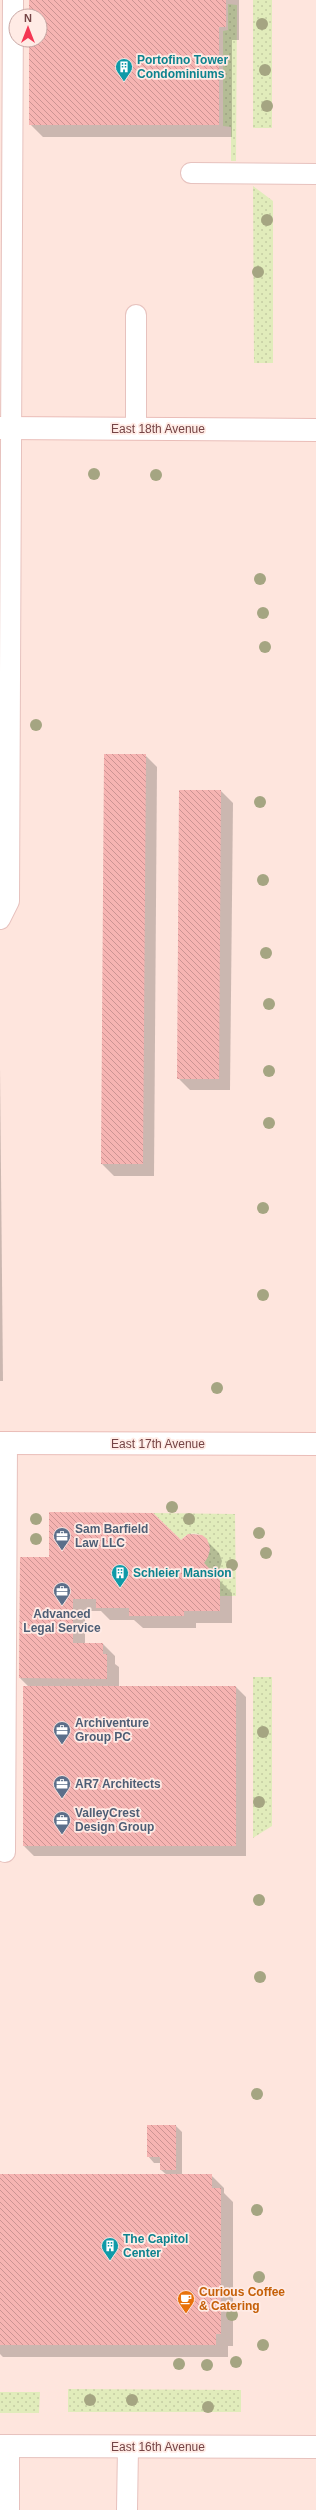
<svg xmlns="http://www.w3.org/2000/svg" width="316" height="2510" font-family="Arial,sans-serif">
  <defs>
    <pattern id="grass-dots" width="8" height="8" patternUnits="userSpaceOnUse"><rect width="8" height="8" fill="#e1ecbb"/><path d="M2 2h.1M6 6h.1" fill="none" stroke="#c4cca2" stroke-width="1.8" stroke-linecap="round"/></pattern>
    <pattern id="building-back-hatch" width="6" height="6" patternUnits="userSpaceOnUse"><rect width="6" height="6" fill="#f6b4b2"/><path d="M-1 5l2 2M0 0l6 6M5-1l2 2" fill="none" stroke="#cc9493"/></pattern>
  </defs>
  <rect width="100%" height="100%" fill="#fee5dd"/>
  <g fill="url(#grass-dots)">
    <rect x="253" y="0" width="19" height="128"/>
    <polygon points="228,4 237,5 236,161 231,161 231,127 223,126 223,31 228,30"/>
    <polygon points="253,186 273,201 273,363 254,363"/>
    <path d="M153 1513 235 1514 236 1596H220V1580L204 1563 210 1551C210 1535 191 1527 181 1540Z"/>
    <polygon points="253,1677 272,1677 272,1826 253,1838"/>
    <polygon points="68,2389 241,2390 241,2412 68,2412"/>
    <polygon points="0,2392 40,2392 39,2413 0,2413"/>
  </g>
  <g fill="#0003">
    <polygon points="30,0 239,0 239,40 232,40 232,137 43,137 30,124 30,40 40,40 40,16 30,16"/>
    <polygon points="0,495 12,507 3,665 0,665"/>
    <polygon points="145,755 157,767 154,1176 114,1176 102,1164"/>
    <polygon points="221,791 233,803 230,1090 190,1090 178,1078"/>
    <polygon points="0,1067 3,1381 0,1381"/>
    <polygon points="194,1534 206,1540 219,1553 222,1561 219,1572 215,1576 232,1593 232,1623 196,1623 196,1628 143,1628 134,1620 110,1620 101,1611 85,1611 85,1644 103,1644 115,1656 115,1664 119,1667 119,1687 236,1687 246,1697 246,1856 34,1856 24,1846 29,1687 20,1678 50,1558 181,1541 188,1535"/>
    <polygon points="176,2126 182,2132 182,2175 211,2175 224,2188 224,2193 233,2202 233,2346 228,2346 228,2357 3,2357 0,2354 0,2175 167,2175 161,2170 161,2163 154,2163 148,2156"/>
  </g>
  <g fill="url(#building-back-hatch)">
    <polygon points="29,0 226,0 226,27 219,27 219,125 29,125 29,40 40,40 40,16 29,16"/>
    <polygon points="104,754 146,754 143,1164 101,1164"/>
    <polygon points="179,790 221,790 219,1079 177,1079"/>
    <polygon points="49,1512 153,1513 181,1540 188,1534 202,1535 207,1539 210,1548 208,1557 204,1563 220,1580 220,1611 184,1611 184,1616 129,1616 129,1608 96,1608 96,1599 73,1599 73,1643 103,1643 103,1654 107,1654 107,1679 19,1678 20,1557 49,1557"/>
    <rect x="23" y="1686" width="213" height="160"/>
    <polygon points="147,2125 176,2125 176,2170 160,2170 160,2157 147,2157"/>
    <polygon points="0,2174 212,2174 212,2188 221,2188 221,2334 216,2334 216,2345 0,2345"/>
  </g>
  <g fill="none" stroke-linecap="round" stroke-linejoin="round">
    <defs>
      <g id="service">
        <polyline points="191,173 316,174"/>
        <polyline points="136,315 136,428"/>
        <polyline points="0,919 9,901 13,0"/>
        <polyline points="5,1852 7,1443"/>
        <polyline points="9,2446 9,2510"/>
        <polyline points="127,2510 128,2447"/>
      </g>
      <polyline id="tertiary" points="0,2446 316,2447"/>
      <g id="secondary">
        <polyline points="0,428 316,430"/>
        <polyline points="0,1443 316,1444"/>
      </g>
    </defs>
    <use href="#service" stroke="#e7c2be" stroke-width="22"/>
    <use href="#tertiary" stroke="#e7c2be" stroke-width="24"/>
    <use href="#secondary" stroke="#eabdb8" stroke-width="24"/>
    <use href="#service" stroke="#fff" stroke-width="20"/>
    <use href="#tertiary" stroke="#fff" stroke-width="22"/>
    <use href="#secondary" stroke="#fff" stroke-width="22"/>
  </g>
  <g fill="#a5a582">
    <circle cx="262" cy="24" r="6"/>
    <circle cx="265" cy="70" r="6"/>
    <circle cx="267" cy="106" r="6"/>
    <circle cx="267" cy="220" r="6"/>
    <circle cx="258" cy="272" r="6"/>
    <circle cx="94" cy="474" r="6"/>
    <circle cx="156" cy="475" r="6"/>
    <circle cx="260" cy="579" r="6"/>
    <circle cx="263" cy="613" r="6"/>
    <circle cx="265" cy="647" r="6"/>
    <circle cx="36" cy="725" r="6"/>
    <circle cx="260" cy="802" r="6"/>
    <circle cx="263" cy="880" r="6"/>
    <circle cx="266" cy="953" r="6"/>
    <circle cx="269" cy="1004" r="6"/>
    <circle cx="269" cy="1071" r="6"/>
    <circle cx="269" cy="1123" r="6"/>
    <circle cx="263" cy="1208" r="6"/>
    <circle cx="263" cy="1295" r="6"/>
    <circle cx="217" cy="1388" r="6"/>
    <circle cx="172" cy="1507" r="6"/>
    <circle cx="36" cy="1519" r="6"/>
    <circle cx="189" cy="1519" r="6"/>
    <circle cx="259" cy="1533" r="6"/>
    <circle cx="36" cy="1539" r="6"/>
    <circle cx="266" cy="1553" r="6"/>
    <circle cx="232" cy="1565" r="6"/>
    <circle cx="263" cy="1732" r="6"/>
    <circle cx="259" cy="1802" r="6"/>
    <circle cx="259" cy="1900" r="6"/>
    <circle cx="260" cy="1977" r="6"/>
    <circle cx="257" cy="2094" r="6"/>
    <circle cx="257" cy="2210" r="6"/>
    <circle cx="259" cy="2277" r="6"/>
    <circle cx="232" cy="2315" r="6"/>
    <circle cx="263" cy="2345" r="6"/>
    <circle cx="236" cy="2362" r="6"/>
    <circle cx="179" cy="2364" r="6"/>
    <circle cx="207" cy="2365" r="6"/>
    <circle cx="90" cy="2400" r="6"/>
    <circle cx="132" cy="2400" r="6"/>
    <circle cx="208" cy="2407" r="6"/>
  </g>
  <defs>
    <symbol id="building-pin" viewBox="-11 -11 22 30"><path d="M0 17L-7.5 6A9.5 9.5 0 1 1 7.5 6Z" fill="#0f9aa8" stroke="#ffebe5"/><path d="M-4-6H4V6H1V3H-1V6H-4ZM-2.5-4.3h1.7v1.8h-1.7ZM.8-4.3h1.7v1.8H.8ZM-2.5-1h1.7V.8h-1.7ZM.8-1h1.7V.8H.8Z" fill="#fff"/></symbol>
    <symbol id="office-pin" viewBox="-11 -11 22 30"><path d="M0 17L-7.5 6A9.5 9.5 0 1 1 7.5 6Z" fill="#5c6f8a" stroke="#ffebe5"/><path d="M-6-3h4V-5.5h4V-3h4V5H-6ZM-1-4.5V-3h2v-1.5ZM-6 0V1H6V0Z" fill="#fff"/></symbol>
    <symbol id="cafe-pin" viewBox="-11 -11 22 30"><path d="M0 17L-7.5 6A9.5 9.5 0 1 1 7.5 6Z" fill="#e8710a" stroke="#ffebe5"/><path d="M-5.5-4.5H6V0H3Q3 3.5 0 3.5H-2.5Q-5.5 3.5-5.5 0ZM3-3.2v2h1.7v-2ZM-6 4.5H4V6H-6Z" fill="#fff"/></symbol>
  </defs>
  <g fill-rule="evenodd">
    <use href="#building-pin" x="114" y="57" width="20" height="27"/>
    <use href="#office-pin" x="52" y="1526" width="20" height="27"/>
    <use href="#building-pin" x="110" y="1563" width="20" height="27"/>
    <use href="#office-pin" x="52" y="1581" width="20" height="27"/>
    <use href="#office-pin" x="52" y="1720" width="20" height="27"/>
    <use href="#office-pin" x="52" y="1774" width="20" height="27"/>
    <use href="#office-pin" x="52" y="1810" width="20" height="27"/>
    <use href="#building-pin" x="100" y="2236" width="20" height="27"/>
    <use href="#cafe-pin" x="176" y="2289" width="20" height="27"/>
  </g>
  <g text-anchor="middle" stroke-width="3.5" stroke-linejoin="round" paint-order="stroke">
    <g font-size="12" font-weight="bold" fill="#0d838f" stroke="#ffebe5" text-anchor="start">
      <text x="137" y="64">Portofino Tower<tspan x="137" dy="14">Condominiums</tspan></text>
      <text x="133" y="1577">Schleier Mansion</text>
      <text x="123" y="2243">The Capitol<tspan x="123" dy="14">Center</tspan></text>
    </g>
    <g font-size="12" fill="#754445" stroke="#ffebe5">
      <text x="158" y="433">East 18th Avenue</text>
      <text x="158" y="1448">East 17th Avenue</text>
      <text x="158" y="2451">East 16th Avenue</text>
    </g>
    <g font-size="12" font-weight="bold" fill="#4e5e75" stroke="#ffebe5" text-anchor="start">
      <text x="75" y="1533">Sam Barfield<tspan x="75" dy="14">Law LLC</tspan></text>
      <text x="62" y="1618" text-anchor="middle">Advanced<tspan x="62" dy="14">Legal Service</tspan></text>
      <text x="75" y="1727">Archiventure<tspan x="75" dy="14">Group PC</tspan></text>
      <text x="75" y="1788">AR7 Architects</text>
      <text x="75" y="1817">ValleyCrest<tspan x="75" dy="14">Design Group</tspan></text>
    </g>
    <g font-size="12" font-weight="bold" fill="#c56008" stroke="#ffebe5" text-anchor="start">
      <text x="199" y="2296">Curious Coffee<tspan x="199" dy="14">&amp; Catering</tspan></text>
    </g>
  </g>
  <g transform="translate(28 28)"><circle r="19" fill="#ffebe5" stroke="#c8a8a5"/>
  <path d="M0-3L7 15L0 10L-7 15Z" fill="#f43653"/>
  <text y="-6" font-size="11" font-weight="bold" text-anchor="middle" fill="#754445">N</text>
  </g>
</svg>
